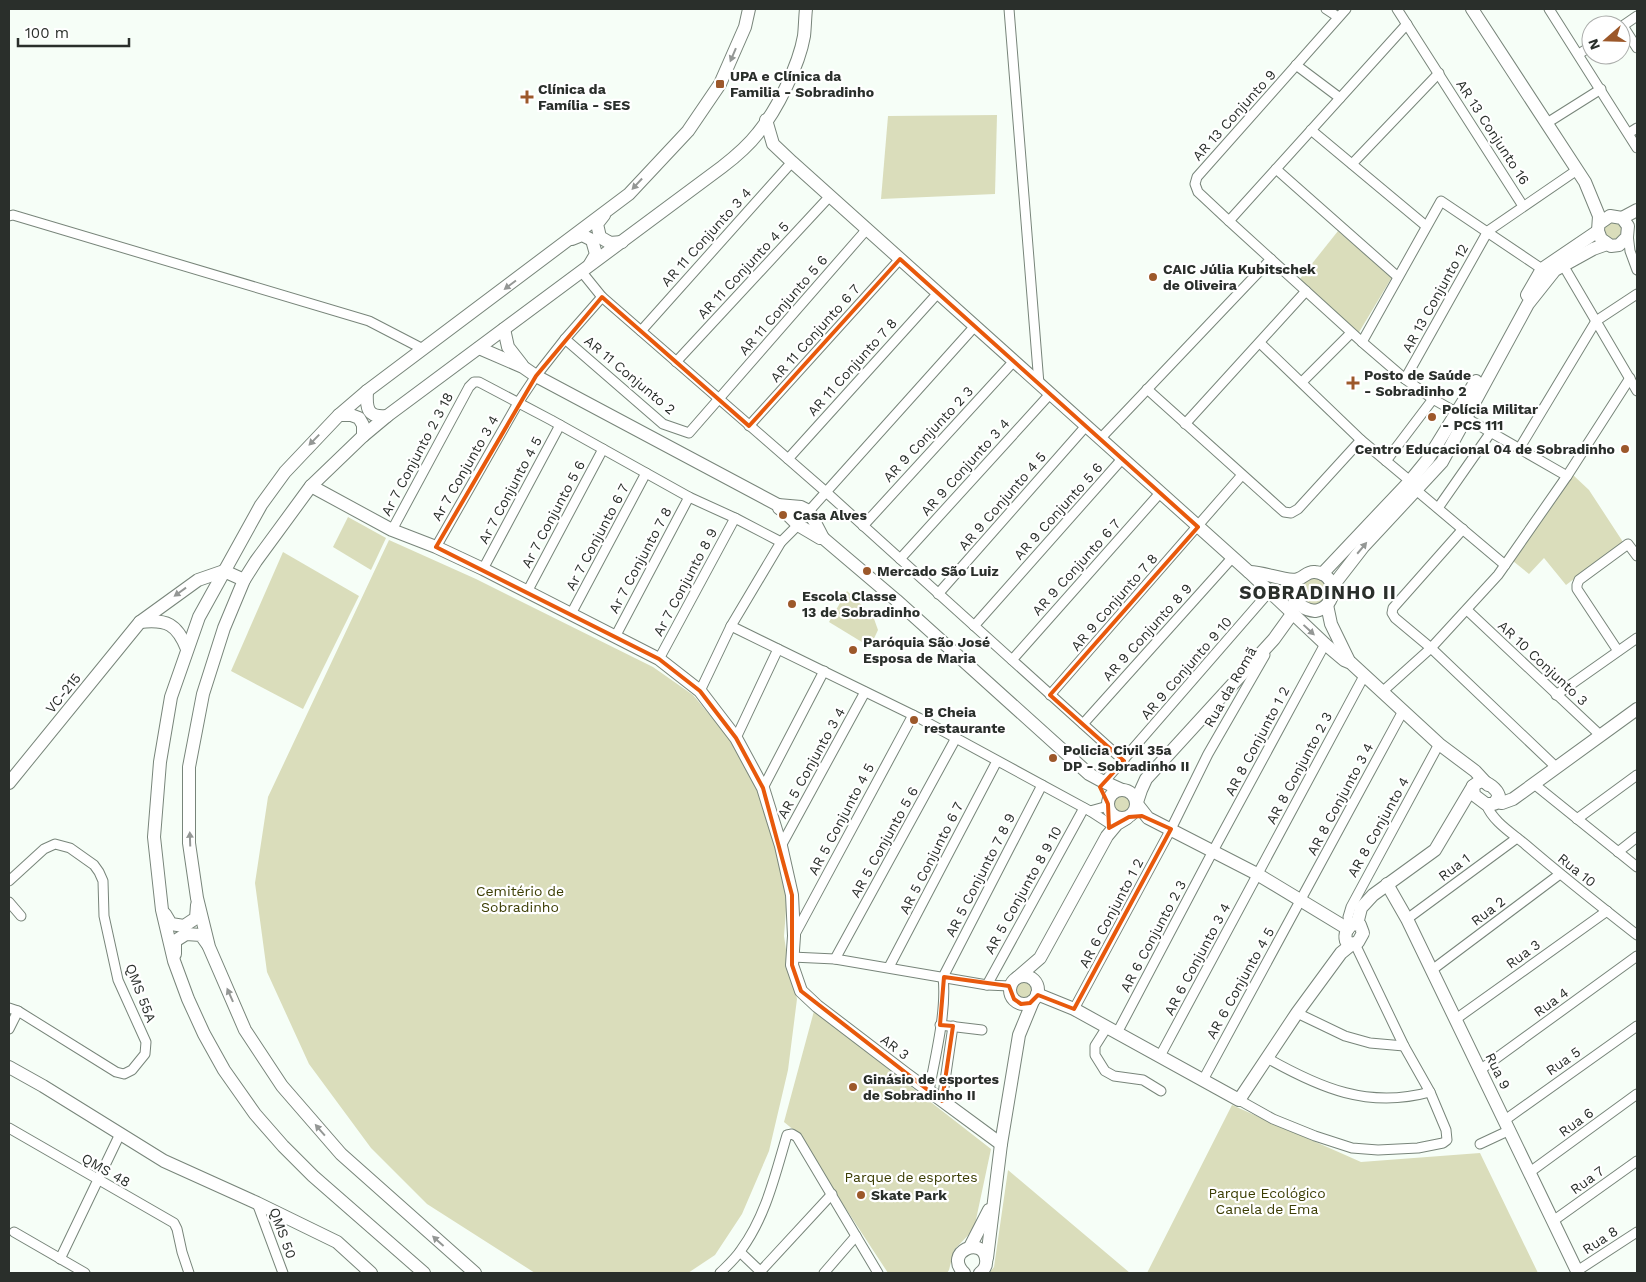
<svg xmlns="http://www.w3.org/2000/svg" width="1646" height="1282" font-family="'Work Sans',sans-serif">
  <rect width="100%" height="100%" fill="#f6fef7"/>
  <g fill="#daddbb">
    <polygon points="997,115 995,194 881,199 888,116"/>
    <polygon points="1615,219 1625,231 1613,243 1600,228"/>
    <polygon points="1338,231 1392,277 1358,334 1299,280"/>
    <polygon points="1572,474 1589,490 1623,542 1566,585 1544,558 1529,574 1513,561"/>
    <polygon points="348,517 386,538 371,570 333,547"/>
    <polygon points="389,540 476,579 653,667 693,695 729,738 758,789 776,841 787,897 784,936 788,963 797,999 788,1070 769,1151 742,1214 715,1255 688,1273 535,1273 427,1204 371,1148 309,1064 267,972 255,883 268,797"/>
    <polygon points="283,552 359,596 303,709 231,671"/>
    <polygon points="1312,574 1329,583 1324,605 1305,606 1297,585"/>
    <polygon points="847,591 873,616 878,630 870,647 829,622"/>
    <circle cx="1122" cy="804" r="11"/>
    <circle cx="1023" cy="991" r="11"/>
    <polygon points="814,1011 991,1149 974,1229 954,1250 949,1270 947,1273 888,1273 795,1131 784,1122"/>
    <polygon points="1232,1105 1361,1162 1480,1153 1538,1273 1147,1273"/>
    <polygon points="1008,1170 1130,1273 989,1273 994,1267"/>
  </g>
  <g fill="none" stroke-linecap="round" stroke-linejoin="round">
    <defs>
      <g id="street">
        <polyline points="1009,9 1039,384"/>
        <polyline points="1326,9 1338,17"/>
        <polyline points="1346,9 1197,177 1195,184 1198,192 1229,221 1362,342 1405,379 1433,399 1567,476"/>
        <polyline points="1397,9 1523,206"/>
        <polyline points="1549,9 1637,148"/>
        <polyline points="1623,26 1637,48"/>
        <polyline points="1621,27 1637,16"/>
        <polyline points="1579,54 1591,46"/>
        <polyline points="1296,65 1340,98"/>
        <polyline points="1547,123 1601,89"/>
        <polyline points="1311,130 1426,226"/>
        <polyline points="1629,133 1637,128"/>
        <polyline points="1352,164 1439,73"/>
        <polyline points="1276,169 1398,277"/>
        <polyline points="9,216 13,215 369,321 423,349"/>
        <polyline points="1229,221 1407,24"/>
        <polyline points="1628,234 1630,251 1637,270"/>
        <polyline points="1563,265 1637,391"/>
        <polyline points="581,271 602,297 826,492 1124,761"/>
        <polyline points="602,297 565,339 663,424 689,433 867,229"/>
        <polyline points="641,331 792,162"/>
        <polyline points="1362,342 1441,201 1542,269"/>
        <polyline points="1260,343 1361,440 1410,481"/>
        <polyline points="676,362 830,196"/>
        <polyline points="1405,379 1488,231 1577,170"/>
        <polyline points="1302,382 1351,333"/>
        <polyline points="1147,389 1284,512 1291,513 1298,509 1361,440"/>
        <polyline points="1185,424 1306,291"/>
        <polyline points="749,426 900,259"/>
        <polyline points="1100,439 1271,259"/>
        <polyline points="1519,449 1596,321 1637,294"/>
        <polyline points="788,459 938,293"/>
        <polyline points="1386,461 1433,399"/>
        <polyline points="1416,490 1505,565"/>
        <polyline points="1438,508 1491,432"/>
        <polyline points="809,511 975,326"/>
        <polyline points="863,526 1014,361"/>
        <polyline points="1463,529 1393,608 1392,613 1395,618 1431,648 1557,768"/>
        <polyline points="392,530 469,387 474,382 479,382 551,420 689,497 735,518 781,542"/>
        <polyline points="436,547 518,403 536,376 565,339"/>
        <polyline points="900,559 1050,394"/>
        <polyline points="483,569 560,425"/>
        <polyline points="527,592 603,449"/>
        <polyline points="938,594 1086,426"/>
        <polyline points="1467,610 1600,735"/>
        <polyline points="571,614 646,473"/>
        <polyline points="731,626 919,718 1090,811 1110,824"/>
        <polyline points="974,626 1122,459"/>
        <polyline points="615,637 689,497"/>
        <polyline points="1618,651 1577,589 1577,585 1579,580 1628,544 1637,556"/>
        <polyline points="659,659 735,518"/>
        <polyline points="1012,660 1160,493"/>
        <polyline points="700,691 731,626 781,542 798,525"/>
        <polyline points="1382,692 1431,648 1498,575 1567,476 1630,378"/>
        <polyline points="1050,695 1242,475"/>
        <polyline points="1556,695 1637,638"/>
        <polyline points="1083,724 1232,558"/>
        <polyline points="736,738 778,649"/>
        <polyline points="1104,782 1269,592"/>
        <polyline points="1534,784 1637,867"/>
        <polyline points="763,788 824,671"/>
        <path d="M1486 804C1493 822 1512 833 1526 845 1562 876 1600 906 1637 935"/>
        <polyline points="1090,811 1108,806"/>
        <polyline points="1577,819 1637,775"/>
        <polyline points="781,846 865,692"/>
        <polyline points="1618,852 1637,837"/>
        <polyline points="9,881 44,849 55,844 70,848 94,865 99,872 103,881 104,916 118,980 146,1042 145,1054 132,1070 124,1074 116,1072 18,1011 9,1008"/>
        <polyline points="9,902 21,916"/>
        <polyline points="1407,919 1517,838"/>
        <polyline points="1350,926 1348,917 1351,907 1439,744"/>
        <polyline points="794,936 913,715"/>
        <polyline points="792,957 835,959 987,985 1010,986"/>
        <polyline points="835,959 956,738"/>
        <polyline points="889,967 997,761"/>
        <polyline points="1432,970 1560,874"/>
        <polyline points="943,977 1042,785"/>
        <polyline points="987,985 1084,808"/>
        <polyline points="1074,1009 1171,829 1208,754 1265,655"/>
        <polyline points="1297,1013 1345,1036 1370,1043 1404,1046"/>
        <polyline points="1456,1019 1607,911"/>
        <polyline points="940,1025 982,1030"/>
        <polyline points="1107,1027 1095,1046 1095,1055 1105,1071 1114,1076 1143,1080 1161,1091"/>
        <polyline points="9,1029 18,1011"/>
        <polyline points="1117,1033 1213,851 1325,644"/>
        <polyline points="1160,1056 1364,676"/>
        <path d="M1267 1058C1320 1088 1368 1109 1430 1092"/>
        <polyline points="1480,1070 1637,956"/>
        <polyline points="1203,1080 1403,711"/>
        <path d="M929 1091C935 1057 947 1011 943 977"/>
        <polyline points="1239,1100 1273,1119 1315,1136 1352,1148 1378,1150 1418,1148 1443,1143 1447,1140 1446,1130 1430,1092 1404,1046 1355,944"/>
        <polyline points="942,1101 953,1026"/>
        <polyline points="1505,1120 1637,1026"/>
        <polyline points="9,1128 174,1223 177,1229 182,1252 189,1273"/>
        <polyline points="1480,1144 1510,1130"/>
        <polyline points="1530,1172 1637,1094"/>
        <polyline points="257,1203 283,1273"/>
        <polyline points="1553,1221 1637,1161"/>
        <polyline points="14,1232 85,1273"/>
        <polyline points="740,1252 762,1273"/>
        <polyline points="60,1259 120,1134"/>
        <polyline points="1577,1271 1637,1232"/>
        <path d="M720 1273C727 1266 735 1259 741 1250 766 1216 775 1175 787 1135L792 1134 797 1137 878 1273"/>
        <polyline points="759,1273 832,1194"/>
        <polyline points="824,1273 856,1236"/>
      </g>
      <g id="secondary">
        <polyline points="1472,9 1585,182 1599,216 1598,231 1601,239 1611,246 1619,245 1627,237 1628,226 1622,218 1610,216 1600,223"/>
        <polyline points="766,120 773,144 792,162 1249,572 1325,644 1344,660 1351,663 1439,744 1475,771 1488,785"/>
        <polyline points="604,215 597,224 600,237 610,243 622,242"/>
        <polyline points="1622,218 1637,210"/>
        <polyline points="572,239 582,235 592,240 596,254 590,264"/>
        <polyline points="1527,295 1542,269 1598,231"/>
        <polyline points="504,329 508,347 522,365"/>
        <polyline points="479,348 523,367 536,376 778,505 779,508 786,513 798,525 820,538 823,538 896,600 1089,774 1102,781 1122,790"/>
        <path d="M367 391C366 408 367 418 387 416"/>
        <polyline points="339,415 351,415 359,418 363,425 363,436"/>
        <polyline points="311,486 392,530 436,547 483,569 659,659 700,691 736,738 763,788 781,846 792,895 794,936 792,965 801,991 817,1006 906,1074 1001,1144"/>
        <polyline points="778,505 801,507 809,511 823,538"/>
        <path d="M1249 572C1262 571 1288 583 1298 579 1305 577 1307 571 1315 572 1339 574 1338 607 1315 611 1297 609 1289 594 1298 579"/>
        <polyline points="1322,574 1410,481 1428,459 1476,381"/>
        <polyline points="1332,587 1363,547 1442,462 1528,304 1555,270 1593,249 1607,244"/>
        <polyline points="1327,605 1331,624 1349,661"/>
        <path d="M140 622C167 619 177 624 187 649"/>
        <path d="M1480 781C1488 782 1497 789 1499 796L1494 804H1486L1474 795 1473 786Z"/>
        <polyline points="9,783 140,622 198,580 224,571 244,580"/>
        <circle cx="1122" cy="804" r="14"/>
        <polyline points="1137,802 1141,790 1146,779 1274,639 1292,614 1295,598"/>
        <polyline points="1496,802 1502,803 1513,799 1637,709"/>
        <polyline points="1137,804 1148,818 1257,874 1348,929"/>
        <polyline points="1387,884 1407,919 1578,1273"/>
        <polyline points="165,914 171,924 184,926 196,918 197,905"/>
        <path d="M1353 924 1360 925 1363 933 1358 942 1352 944 1346 941C1344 934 1347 928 1353 924Z"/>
        <polyline points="1357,924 1361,908 1373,895 1435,850 1473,786"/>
        <polyline points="175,954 175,941 186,934 201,935 208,945"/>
        <circle cx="1024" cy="990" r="14"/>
        <polyline points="1018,977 1040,958 1107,836 1117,824 1127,818"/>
        <polyline points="1037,994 1074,1009 1239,1100 1297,1013 1341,953 1352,944"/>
        <polyline points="9,1067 43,1086 164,1161 257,1203 337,1242 371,1273"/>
        <polyline points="970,1247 989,1210"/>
        <polyline points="987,1258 1001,1144 1019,1035 1033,1001"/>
        <polyline points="424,1273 313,1176 283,1146 255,1114 224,1070 204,1034 188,999 174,961 162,910 154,837 160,762 171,697 199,617 261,505 285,472 339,415 367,391 629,194 688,131 720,84 745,27 749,9"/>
        <path d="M475 1273 341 1154 282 1086 245 1030 209 947 197 898 189 843V767L203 694 224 628 244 580 256 561 311 486 363 436 387 416 722 167C735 157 748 146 758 133 777 110 799 65 804 36 805 27 805 18 806 9"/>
        <path d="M964 1273C943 1252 983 1235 986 1259 987 1265 984 1270 980 1273"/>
      </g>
    </defs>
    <use href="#street" stroke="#78857a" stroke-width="11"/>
    <use href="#secondary" stroke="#78857a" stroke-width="14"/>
    <use href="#street" stroke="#fff" stroke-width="9"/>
    <use href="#secondary" stroke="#fff" stroke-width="12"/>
  </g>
  <defs><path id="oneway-solid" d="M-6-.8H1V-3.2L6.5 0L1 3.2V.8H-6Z" transform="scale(1.25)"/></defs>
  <g fill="#949795">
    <use href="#oneway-solid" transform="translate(733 55) rotate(113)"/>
    <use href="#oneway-solid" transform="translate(637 184) rotate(133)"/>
    <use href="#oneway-solid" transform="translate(510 285) rotate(143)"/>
    <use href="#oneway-solid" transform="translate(314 440) rotate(134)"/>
    <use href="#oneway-solid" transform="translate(1362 548) rotate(-50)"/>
    <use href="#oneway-solid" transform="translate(180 592) rotate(144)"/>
    <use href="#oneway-solid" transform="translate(1309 630) rotate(43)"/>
    <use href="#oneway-solid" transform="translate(190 839) rotate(-92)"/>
    <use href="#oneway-solid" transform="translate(230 995) rotate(-114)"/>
    <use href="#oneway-solid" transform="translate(320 1130) rotate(-131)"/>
    <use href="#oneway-solid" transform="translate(438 1241) rotate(-138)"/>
  </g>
  <path fill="none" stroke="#e8590c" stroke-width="4" stroke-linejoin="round" d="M900 259 1198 527 1050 695 1124 761 1100 787 1108 804 1109 828 1129 817 1142 816 1171 829 1074 1009 1038 995 1030 1003 1021 1004 1014 999 1009 986 944 977 940 1025 953 1026 942 1101 801 991 792 965V895L763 788 736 738 700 691 659 659 436 547 536 376 602 297 749 426Z"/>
  <g fill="#9c582a" stroke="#fff" stroke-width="2">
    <rect x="715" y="79" width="10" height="10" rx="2.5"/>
    <path d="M524.5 89.5h5v5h5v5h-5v5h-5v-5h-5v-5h5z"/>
    <circle cx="1153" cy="277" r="5"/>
    <path d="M1350.5 375.5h5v5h5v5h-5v5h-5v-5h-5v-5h5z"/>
    <circle cx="1432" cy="417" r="5"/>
    <circle cx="1625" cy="449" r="5"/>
    <circle cx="783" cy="515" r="5"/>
    <circle cx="867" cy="571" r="5"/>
    <circle cx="792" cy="604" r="5"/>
    <circle cx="853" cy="650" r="5"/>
    <circle cx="914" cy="720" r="5"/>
    <circle cx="1053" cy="758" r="5"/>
    <circle cx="853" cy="1087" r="5"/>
    <circle cx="861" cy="1195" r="5"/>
  </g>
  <g text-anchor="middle" stroke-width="4.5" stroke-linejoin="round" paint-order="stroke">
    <g font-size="14" font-weight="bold" fill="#2a2f2b" stroke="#fff" text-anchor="start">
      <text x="730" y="81">UPA e Clínica da<tspan x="730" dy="16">Familia - Sobradinho</tspan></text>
      <text x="538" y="94">Clínica da<tspan x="538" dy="16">Família - SES</tspan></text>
      <text x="1163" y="274">CAIC Júlia Kubitschek<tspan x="1163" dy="16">de Oliveira</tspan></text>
      <text x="1364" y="380">Posto de Saúde<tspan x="1364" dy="16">- Sobradinho 2</tspan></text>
      <text x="1442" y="414">Polícia Militar<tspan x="1442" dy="16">- PCS 111</tspan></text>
      <text x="1615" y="454" text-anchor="end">Centro Educacional 04 de Sobradinho</text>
      <text x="793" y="520">Casa Alves</text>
      <text x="877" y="576">Mercado São Luiz</text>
      <text x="802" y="601">Escola Classe<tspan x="802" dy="16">13 de Sobradinho</tspan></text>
      <text x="863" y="647">Paróquia São José<tspan x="863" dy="16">Esposa de Maria</tspan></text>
      <text x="924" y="717">B Cheia<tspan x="924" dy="16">restaurante</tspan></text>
      <text x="1063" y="755">Policia Civil 35a<tspan x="1063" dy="16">DP - Sobradinho II</tspan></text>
      <text x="863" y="1084">Ginásio de esportes<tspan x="863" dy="16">de Sobradinho II</tspan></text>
      <text x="871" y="1200">Skate Park</text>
    </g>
    <g font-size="14" fill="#2a2f2b" stroke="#fff">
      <text transform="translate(1234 115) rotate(-48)" y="5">AR 13 Conjunto 9</text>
      <text transform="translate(1493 132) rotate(57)" y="5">AR 13 Conjunto 16</text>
      <text transform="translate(706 237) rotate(-48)" y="5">AR 11 Conjunto 3 4</text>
      <text transform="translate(743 270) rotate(-47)" y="5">AR 11 Conjunto 4 5</text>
      <text transform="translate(1435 298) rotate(-61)" y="5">AR 13 Conjunto 12</text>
      <text transform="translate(783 305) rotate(-49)" y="5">AR 11 Conjunto 5 6</text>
      <text transform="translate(815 333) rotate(-48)" y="5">AR 11 Conjunto 6 7</text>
      <text transform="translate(852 367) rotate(-48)" y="5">AR 11 Conjunto 7 8</text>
      <text transform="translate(630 375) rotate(40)" y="5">AR 11 Conjunto 2</text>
      <text transform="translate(928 434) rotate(-47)" y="5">AR 9 Conjunto 2 3</text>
      <text transform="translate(417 454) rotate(-62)" y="5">Ar 7 Conjunto 2 3 18</text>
      <text transform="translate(965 467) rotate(-48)" y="5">AR 9 Conjunto 3 4</text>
      <text transform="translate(465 468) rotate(-60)" y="5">Ar 7 Conjunto 3 4</text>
      <text transform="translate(510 490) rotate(-62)" y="5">Ar 7 Conjunto 4 5</text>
      <text transform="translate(1002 501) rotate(-49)" y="5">AR 9 Conjunto 4 5</text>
      <text transform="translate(1058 511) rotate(-48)" y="5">AR 9 Conjunto 5 6</text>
      <text transform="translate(553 514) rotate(-62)" y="5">Ar 7 Conjunto 5 6</text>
      <text transform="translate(597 537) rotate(-62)" y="5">Ar 7 Conjunto 6 7</text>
      <text transform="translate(640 560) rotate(-62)" y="5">Ar 7 Conjunto 7 8</text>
      <text transform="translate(1076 567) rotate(-48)" y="5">AR 9 Conjunto 6 7</text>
      <text transform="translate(685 582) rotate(-62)" y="5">Ar 7 Conjunto 8 9</text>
      <text transform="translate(1114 602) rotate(-49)" y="5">AR 9 Conjunto 7 8</text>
      <text transform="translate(1147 632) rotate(-48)" y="5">AR 9 Conjunto 8 9</text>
      <text transform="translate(1543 663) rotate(43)" y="5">AR 10 Conjunto 3</text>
      <text transform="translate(1186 668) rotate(-49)" y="5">AR 9 Conjunto 9 10</text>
      <text transform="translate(1230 687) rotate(-60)" y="5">Rua da Romã</text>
      <text transform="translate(63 693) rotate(-51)" y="5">VC-215</text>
      <text transform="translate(1257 741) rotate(-62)" y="5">AR 8 Conjunto 1 2</text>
      <text transform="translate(811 763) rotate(-61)" y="5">AR 5 Conjunto 3 4</text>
      <text transform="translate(1299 768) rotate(-62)" y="5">AR 8 Conjunto 2 3</text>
      <text transform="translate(1340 799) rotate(-62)" y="5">AR 8 Conjunto 3 4</text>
      <text transform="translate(841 819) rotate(-62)" y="5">AR 5 Conjunto 4 5</text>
      <text transform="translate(1378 827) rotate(-61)" y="5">AR 8 Conjunto 4</text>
      <text transform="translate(884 842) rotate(-61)" y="5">AR 5 Conjunto 5 6</text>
      <text transform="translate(931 858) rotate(-63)" y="5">AR 5 Conjunto 6 7</text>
      <text transform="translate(1454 867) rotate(-37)" y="5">Rua 1</text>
      <text transform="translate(1577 870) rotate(39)" y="5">Rua 10</text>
      <text transform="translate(980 875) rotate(-63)" y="5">AR 5 Conjunto 7 8 9</text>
      <text transform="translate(1023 890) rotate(-61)" y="5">AR 5 Conjunto 8 9 10</text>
      <text transform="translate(1488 911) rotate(-37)" y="5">Rua 2</text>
      <text transform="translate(1111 913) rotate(-62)" y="5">AR 6 Conjunto 1 2</text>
      <text transform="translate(1153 936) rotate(-62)" y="5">AR 6 Conjunto 2 3</text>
      <text transform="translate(1523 954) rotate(-36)" y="5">Rua 3</text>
      <text transform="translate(1197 959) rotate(-62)" y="5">AR 6 Conjunto 3 4</text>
      <text transform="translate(1240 983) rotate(-61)" y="5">AR 6 Conjunto 4 5</text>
      <text transform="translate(141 993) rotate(69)" y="5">QMS 55A</text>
      <text transform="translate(1551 1002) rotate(-36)" y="5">Rua 4</text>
      <text transform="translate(895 1047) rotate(37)" y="5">AR 3</text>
      <text transform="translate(1563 1061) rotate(-35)" y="5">Rua 5</text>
      <text transform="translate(1498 1071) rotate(64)" y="5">Rua 9</text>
      <text transform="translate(1576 1122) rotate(-36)" y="5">Rua 6</text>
      <text transform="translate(106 1170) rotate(30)" y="5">QMS 48</text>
      <text transform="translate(1587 1180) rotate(-36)" y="5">Rua 7</text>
      <text transform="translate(283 1233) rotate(70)" y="5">QMS 50</text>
      <text transform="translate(1600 1240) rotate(-33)" y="5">Rua 8</text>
    </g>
    <g font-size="14" fill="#3b3d03" stroke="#fff">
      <text x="520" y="896">Cemitério de<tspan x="520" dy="16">Sobradinho</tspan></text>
      <text x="911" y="1182">Parque de esportes</text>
      <text x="1267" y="1198">Parque Ecológico<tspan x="1267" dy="16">Canela de Ema</tspan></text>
    </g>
    <g font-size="19" font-weight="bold" letter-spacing="1" fill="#2a2f2b" stroke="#fff">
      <text x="1318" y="599">SOBRADINHO II</text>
    </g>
  </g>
  <rect width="1646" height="1282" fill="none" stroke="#2a2f2b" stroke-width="20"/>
  <g transform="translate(1606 40) rotate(250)"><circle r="24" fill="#ffffff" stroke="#aaacaa"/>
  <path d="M0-4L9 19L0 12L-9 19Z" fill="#9c582a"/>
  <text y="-8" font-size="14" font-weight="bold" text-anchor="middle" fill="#2a2f2b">N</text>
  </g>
  <path d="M18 38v8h111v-8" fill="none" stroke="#2a2f2b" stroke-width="2.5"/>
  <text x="25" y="38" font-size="15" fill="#2a2f2b" stroke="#ffffff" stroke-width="4" paint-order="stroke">100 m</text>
</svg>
